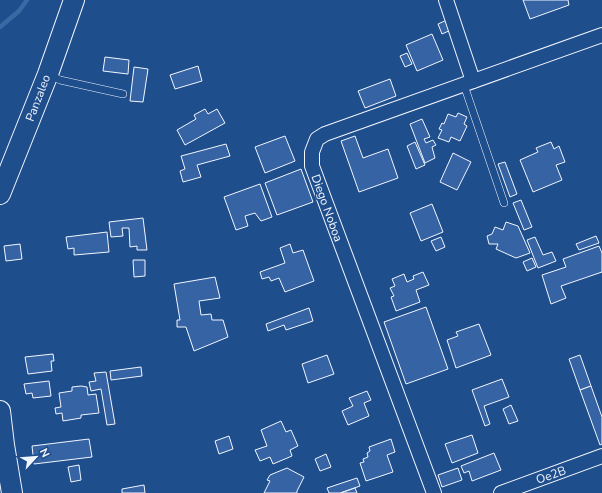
<svg xmlns="http://www.w3.org/2000/svg" width="602" height="493" font-family="'Nunito Sans',sans-serif">
  <rect width="100%" height="100%" fill="#1f4e8c"/>
  <g fill="none" stroke-linecap="round" stroke-linejoin="round">
    <polyline stroke="#3b69a3" stroke-width="4.5" points="0,27 19,11 27,0"/>
  </g>
  <g fill="#3563a3" stroke="#f2f6ff">
    <polygon points="523,0 568,0 569,5 530,19"/>
    <polygon points="447,20 451,30 442,34 438,24"/>
    <polygon points="432,34 443,60 417,71 406,45"/>
    <polygon points="407,53 412,64 405,67 400,56"/>
    <polygon points="105,57 129,60 128,74 103,71"/>
    <polygon points="198,66 202,81 175,89 170,75"/>
    <polygon points="134,67 148,69 143,102 130,101"/>
    <polygon points="390,79 396,96 365,108 358,91"/>
    <polygon points="205,109 208,114 217,109 225,123 185,145 177,130 196,119 194,115"/>
    <polygon points="458,113 467,117 464,124 467,126 460,141 451,137 449,142 438,138 442,130 439,129 442,123 444,124 448,114 456,117"/>
    <polygon points="422,119 430,137 424,139 426,143 433,140 436,145 432,147 435,158 425,163 410,124"/>
    <polygon points="285,136 295,161 265,173 255,147"/>
    <polygon points="355,136 363,158 388,149 398,178 359,192 341,141"/>
    <polygon points="415,142 425,165 416,169 407,146"/>
    <polygon points="551,142 554,149 559,146 565,162 556,165 562,180 533,192 520,160 538,152 536,148"/>
    <polygon points="226,144 230,156 197,165 201,177 183,182 180,171 185,169 181,156"/>
    <polygon points="453,153 471,162 457,190 440,182"/>
    <polygon points="505,162 517,194 510,197 498,164"/>
    <polygon points="301,169 313,202 277,215 265,183"/>
    <polygon points="260,184 272,217 261,221 255,213 245,216 248,226 236,230 224,197"/>
    <polygon points="521,200 532,227 524,230 513,203"/>
    <polygon points="432,204 443,232 421,241 410,213"/>
    <polygon points="143,218 147,250 137,250 137,246 130,247 129,228 122,228 123,236 111,237 109,222"/>
    <polygon points="506,222 518,226 530,253 516,258 496,249 498,244 489,244 487,236 492,234 495,227 503,230"/>
    <polygon points="107,232 109,252 74,255 74,248 68,249 66,237"/>
    <polygon points="596,236 599,243 579,250 576,244"/>
    <polygon points="441,237 445,247 436,251 431,241"/>
    <polygon points="535,237 543,255 552,252 556,261 538,268 527,240"/>
    <polygon points="20,244 22,259 6,261 4,246"/>
    <polygon points="290,244 293,253 303,250 314,281 285,292 279,278 271,281 269,277 262,279 260,272 285,263 280,248"/>
    <polygon points="599,246 602,253 602,272 561,286 566,298 551,304 542,275 566,267 563,259"/>
    <polygon points="532,258 536,267 527,271 523,262"/>
    <polygon points="133,260 145,260 145,276 134,277"/>
    <polygon points="423,272 429,285 416,290 420,302 396,311 391,297 394,296 390,288 395,286 392,279 404,274 407,282 414,279 413,276"/>
    <polygon points="215,277 220,298 199,301 201,315 211,314 212,320 223,320 228,337 194,351 186,327 177,327 177,320 180,320 174,284"/>
    <polygon points="426,307 448,369 406,384 384,322"/>
    <polygon points="309,308 313,321 286,330 284,325 268,331 266,324"/>
    <polygon points="479,324 491,355 456,368 447,340 458,336 456,332"/>
    <polygon points="53,354 54,361 51,361 52,371 28,374 25,357"/>
    <polygon points="327,355 334,374 308,383 302,364"/>
    <polygon points="580,355 591,386 580,390 569,359"/>
    <polygon points="141,367 142,376 111,380 110,371"/>
    <polygon points="106,372 115,424 107,425 101,389 91,391 89,382 96,381 94,373"/>
    <polygon points="502,379 509,397 484,406 490,424 485,426 472,390"/>
    <polygon points="49,381 51,396 33,398 32,393 26,394 24,384"/>
    <polygon points="81,386 87,387 88,395 96,394 99,413 81,415 81,418 63,421 62,413 56,414 55,408 61,407 59,393 72,391 72,387"/>
    <polygon points="591,386 602,417 602,444 600,445 580,390"/>
    <polygon points="367,391 371,400 364,403 369,416 348,425 342,411 353,406 349,398"/>
    <polygon points="511,405 518,421 509,424 503,409"/>
    <polygon points="281,421 286,432 291,430 298,446 290,450 292,456 273,464 270,457 260,461 255,450 267,446 261,430"/>
    <polygon points="472,435 478,453 452,463 445,444"/>
    <polygon points="229,436 233,449 219,454 215,441"/>
    <polygon points="89,439 92,457 34,464 32,446"/>
    <polygon points="391,439 395,452 387,455 393,472 366,481 360,463 364,462 363,459 368,457 367,453 370,451 369,447"/>
    <polygon points="494,453 501,470 472,481 469,471 464,473 461,466"/>
    <polygon points="326,454 331,467 320,471 315,459"/>
    <polygon points="79,465 81,480 71,482 68,467"/>
    <polygon points="287,468 304,477 297,491 297,493 264,493 270,481 267,480 270,475"/>
    <polygon points="458,468 462,480 442,487 438,475"/>
    <polygon points="357,478 360,486 340,493 329,493 327,488"/>
    <polygon points="144,485 145,493 122,493 122,489"/>
    <polygon points="355,488 357,493 341,493"/>
  </g>
  <g fill="none" stroke-linecap="round" stroke-linejoin="round">
    <defs>
      <g id="lane">
        <polyline points="50,75 60,80 123,94"/>
        <polyline points="464,85 504,203"/>
      </g>
      <g id="street">
        <polyline points="446,0 473,81"/>
        <polyline points="434,493 312,166 312,152 317,139 325,134 602,35"/>
        <polyline points="501,493 602,456"/>
      </g>
      <g id="secondary">
        <polyline points="0,194 48,74 74,0"/>
        <polyline points="0,411 4,445 12,493"/>
      </g>
    </defs>
    <use href="#lane" stroke="#f2f6ff" stroke-width="8"/>
    <use href="#street" stroke="#f2f6ff" stroke-width="16"/>
    <use href="#secondary" stroke="#f2f6ff" stroke-width="22"/>
    <use href="#lane" stroke="#1f4e8c" stroke-width="7"/>
    <use href="#street" stroke="#1f4e8c" stroke-width="14"/>
    <use href="#secondary" stroke="#1f4e8c" stroke-width="20"/>
  </g>
  <g text-anchor="middle" stroke-width="3" stroke-linejoin="round" paint-order="stroke">
    <g font-size="12" fill="#f2f6ff" stroke="#1f4e8c">
      <text transform="translate(38 98) rotate(-69)" y="4">Panzaleo</text>
      <text transform="translate(327 208) rotate(70)" y="4">Diego Noboa</text>
      <text transform="translate(551 475) rotate(-20)" y="4">Oe2B</text>
    </g>
  </g>
  <g transform="translate(36 457) rotate(64)" stroke="#1f4e8c" stroke-width="3" paint-order="stroke">
  <path d="M0-3L7 15L0 10L-7 15Z" fill="#f2f6ff"/>
  <text y="-6" font-size="11" font-weight="bold" text-anchor="middle" fill="#f2f6ff">N</text>
  </g>
</svg>
